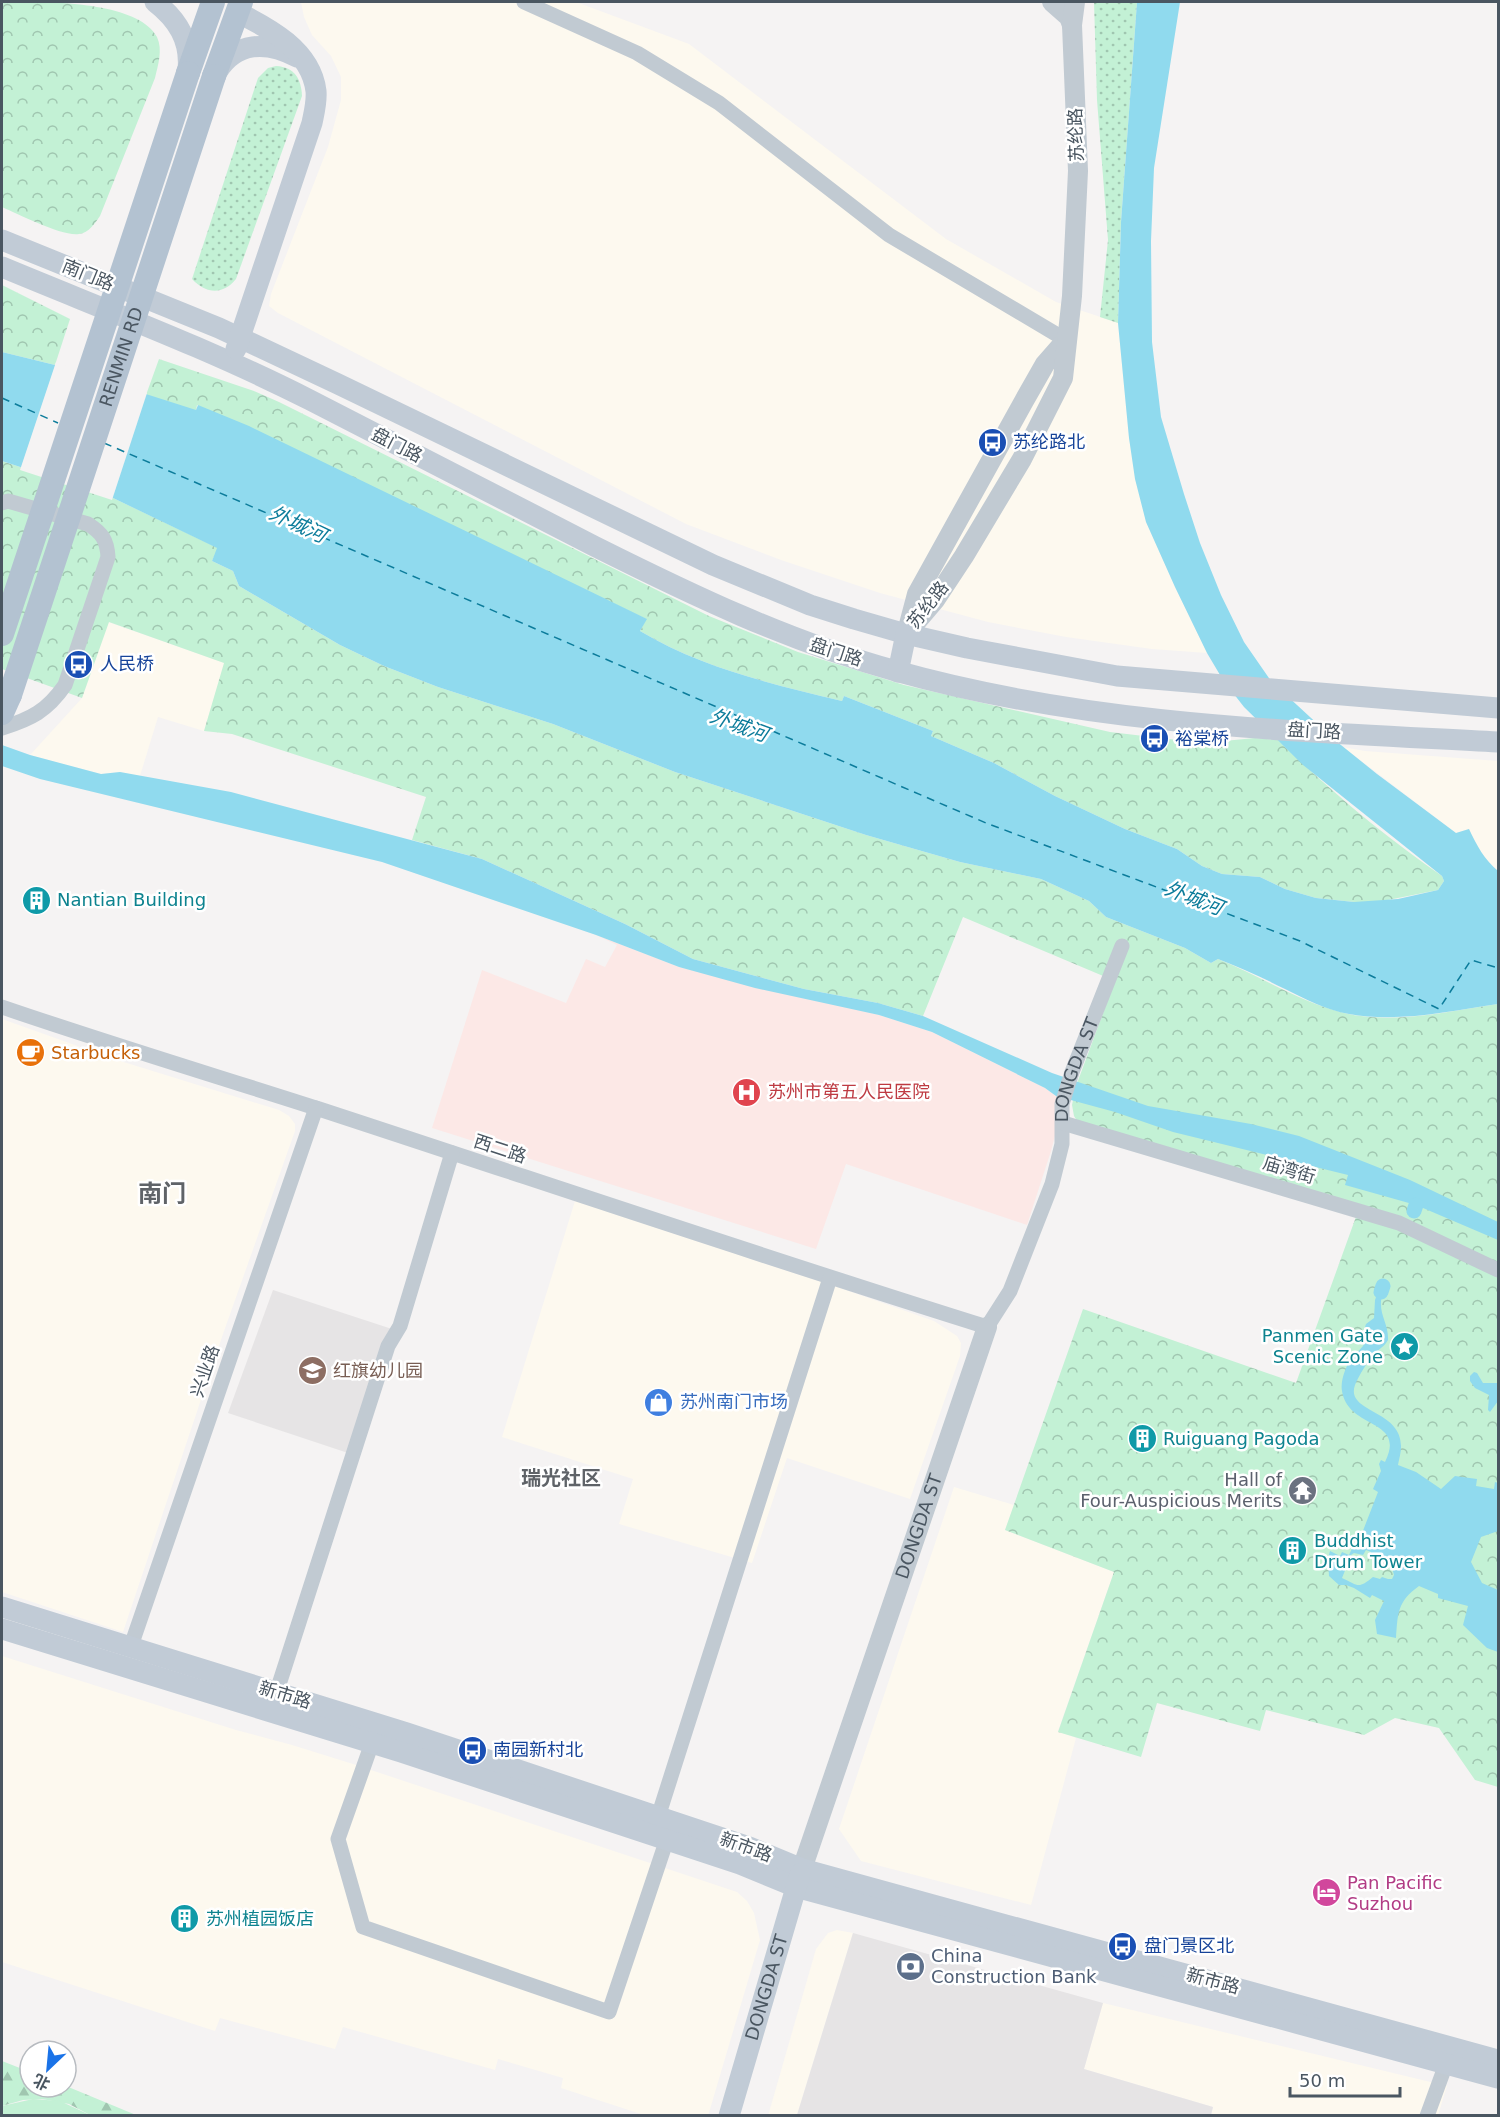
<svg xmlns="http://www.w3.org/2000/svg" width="1500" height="2117" font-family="'DejaVu Sans','Noto Sans SC',sans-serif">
  <defs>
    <pattern id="grass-dots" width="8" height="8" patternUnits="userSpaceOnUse" patternTransform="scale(1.5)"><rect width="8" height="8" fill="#c3f1d5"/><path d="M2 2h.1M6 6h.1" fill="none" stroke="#a0c6b0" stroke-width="1.8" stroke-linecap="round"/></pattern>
    <pattern id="forest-firs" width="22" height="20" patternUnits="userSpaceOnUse" patternTransform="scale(1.5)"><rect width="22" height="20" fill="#c3f1d5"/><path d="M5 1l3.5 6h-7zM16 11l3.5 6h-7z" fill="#a0c6b0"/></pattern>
    <pattern id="park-crowns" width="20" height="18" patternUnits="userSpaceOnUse" patternTransform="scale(1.5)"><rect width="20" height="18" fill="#c3f1d5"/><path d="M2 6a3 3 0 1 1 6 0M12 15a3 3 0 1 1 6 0" fill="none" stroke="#a0c6b0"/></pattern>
  </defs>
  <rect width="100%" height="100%" fill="#f5f3f3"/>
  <g fill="#fdf9ef">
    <polygon points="301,2 576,2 689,44 946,239 1056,302 1118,323 1129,438 1146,522 1175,587 1207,653 1152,649 1066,637 988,622 880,593 781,560 686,524 278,313 269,306 271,294 328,147 341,100 341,77 331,56 312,35 304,17"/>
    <polygon points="108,622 225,663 204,731 158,717 140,776 120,772 101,774 30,755 82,698"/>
    <polygon points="1343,747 1365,751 1498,761 1498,871 1488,862 1479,850 1469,829 1456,833"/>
    <polygon points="2,1019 114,1059 279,1110 289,1116 295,1124 295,1131 223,1334 123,1632 2,1592"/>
    <polygon points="575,1201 840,1288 934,1321 957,1336 961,1343 960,1356 910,1499 787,1458 752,1563 619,1524 633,1479 502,1437"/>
    <polygon points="954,1487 1014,1505 1005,1530 1114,1572 1058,1731 1076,1738 1031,1905 861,1861 839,1829"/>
    <polygon points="2,1656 236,1730 292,1745 353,1764 737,1892 747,1901 754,1913 760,1940 708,2116 644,2115 561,2088 563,2078 498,2059 495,2070 343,2027 335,2049 220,2018 215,2031 2,1962"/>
    <polygon points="837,1930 853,1933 797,2115 768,2116 816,1949 828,1933"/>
    <polygon points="1103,2003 1447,2086 1438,2115 1211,2116 1213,2107 1084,2069"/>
  </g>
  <g fill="#e6e4e5">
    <polygon points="273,1290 395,1330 351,1454 228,1413"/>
    <polygon points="853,1933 1103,2003 1084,2069 1213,2107 1211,2115 797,2115"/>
  </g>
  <polygon fill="#fce8e6" points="596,935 679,967 879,1015 932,1032 1045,1088 1056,1096 1059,1120 1051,1151 1027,1225 846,1164 816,1249 432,1128 482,970 566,1003 586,959 605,967 617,945"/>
  <g fill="url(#grass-dots)">
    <polygon points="1094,2 1137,2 1121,222 1118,323 1100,317 1108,240 1097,100"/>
    <path d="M276 66C295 67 301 79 302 96L236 279C223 295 206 294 192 279L258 78 268 68Z"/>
  </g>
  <polygon fill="url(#forest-firs)" points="2,2061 30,2072 30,2087 66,2086 136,2115 90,2115 69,2104 42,2099 23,2100 2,2106"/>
  <g fill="url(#park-crowns)">
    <path d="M2 2C40 1 138 0 157 37 163 50 158 65 155 78L100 216C95 223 89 233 79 234 63 237 18 214 2 207Z"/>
    <polygon points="2,285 70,319 55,365 2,352"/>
    <path d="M159 359 254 391 279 402 709 616 798 652 904 685 1110 732 1203 743 1255 738 1278 740C1328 789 1384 836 1442 876L1444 881 1438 890 1378 902H1354L1316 898 1285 889 1260 877 1222 874 1202 866 1177 849 1125 829 1055 796 994 763 931 736 933 731 844 696 842 701C772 684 702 668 640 631L646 619 197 405 196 411 146 395Z"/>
    <path d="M2 461 111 497 218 548 212 561 233 571 239 586 340 645 384 666 438 687 553 724 675 772 866 835 960 862 1041 879 1089 901 1106 917 1185 948 1211 963 1218 959C1260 976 1300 1002 1344 1013 1394 1025 1449 1011 1498 1004V1787L1475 1780 1439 1728 1395 1718 1364 1735 1266 1710 1260 1731 1157 1703 1141 1757 1058 1732 1114 1572 1005 1530 1083 1309 1296 1383 1357 1214 1079 1124 1074 1116 1072 1105 1076 1086 1115 981 963 917 923 1016 878 1003 804 989 693 959 625 924 482 859 412 840 426 797 232 734 204 731 224 663 109 622 82 698 2 669Z"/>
  </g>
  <polygon fill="#c3f1d5" points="33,2099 60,2101 90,2115 2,2115 2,2106"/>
  <g fill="#90daee" fill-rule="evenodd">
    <path d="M1137 2H1180L1154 168 1151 241 1152 342 1161 417 1184 494 1200 543 1221 595 1244 642 1271 681 1336 741 1377 774 1456 833 1469 829C1477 846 1484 859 1498 871V1004C1450 1011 1398 1023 1349 1014 1326 1010 1305 999 1285 989 1263 978 1241 968 1218 959L1211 963 1185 948 1106 917 1089 901 1041 879 960 862 866 835 675 772 553 724 438 687 384 666 340 645 239 586 233 571 212 561 217 548 111 497 2 461V352L55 365 196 410 198 405 249 426 647 619 640 631C702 668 772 684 842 701L844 696 933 731 931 736 994 763 1055 796 1125 829 1177 849 1202 866 1222 874 1260 877 1285 889 1316 898 1354 902 1398 899 1438 890 1444 881 1442 876 1303 765 1244 707 1223 680 1207 653 1175 587 1146 522 1135 479 1129 438 1118 323 1121 222Z"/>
    <polygon points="2,745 30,755 101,774 120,772 231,792 482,859 625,924 693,959 804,989 878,1003 923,1016 1052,1073 1148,1106 1251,1124 1299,1136 1410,1180 1498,1222 1498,1240 1416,1205 1345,1185 1348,1175 1173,1132 1115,1112 1056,1096 1045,1088 932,1032 879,1015 755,988 679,967 596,935 382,862 40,779 2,766"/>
    <path d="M1378 1292H1383C1376 1313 1389 1322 1388 1340 1385 1346 1379 1349 1375 1353 1368 1361 1359 1375 1355 1385 1345 1413 1402 1409 1401 1447 1401 1453 1399 1459 1398 1465L1416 1472 1441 1489 1455 1476 1477 1479 1476 1486 1494 1489 1495 1482 1498 1483V1531L1481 1537 1471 1562 1482 1583 1498 1590V1652L1487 1648 1463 1625 1468 1606 1438 1598V1594L1419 1586C1397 1602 1398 1613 1396 1638L1377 1634 1375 1620 1384 1601 1372 1595 1370 1598 1354 1588 1346 1585H1339L1329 1576 1328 1558 1330 1551 1340 1556 1342 1552 1349 1555 1356 1540 1359 1541 1378 1492 1373 1489 1381 1471 1379 1464 1381 1460 1385 1462C1407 1418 1348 1430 1342 1391 1340 1381 1346 1365 1353 1356 1356 1353 1360 1350 1363 1346 1367 1339 1363 1331 1366 1324L1374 1318 1375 1300ZM1366 1550 1371 1552 1370 1559 1378 1557 1391 1564 1394 1575 1392 1579H1388L1382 1577 1380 1579 1373 1577C1358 1589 1359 1586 1342 1578L1346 1568 1342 1564V1561L1354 1553 1363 1555Z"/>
    <polygon points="1474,1372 1477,1373 1483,1383 1498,1383 1498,1401 1490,1412 1488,1410 1489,1395 1475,1388 1470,1381 1470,1376"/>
  </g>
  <polygon fill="#f5f3f3" points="56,362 147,393 112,500 20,470"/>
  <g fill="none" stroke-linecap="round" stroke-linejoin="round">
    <g stroke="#90daee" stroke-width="15">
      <polyline points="1414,1211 1416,1205"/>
      <polyline points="1381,1292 1383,1286"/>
    </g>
    <g stroke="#0c7c9b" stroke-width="1.5" stroke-dasharray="8 6" stroke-linecap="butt">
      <polyline points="2,398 58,423"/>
      <polyline points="104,443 986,823 1300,941 1439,1009 1471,960 1498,968"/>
    </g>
    <g stroke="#c1cad2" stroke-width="15">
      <polyline points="524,2 637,53 719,103 889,235 1066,340"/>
      <path d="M2 503 8 501 88 524C102 533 107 540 108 557L65 685C47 711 31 719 2 728"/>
      <path id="s1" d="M2 1007C107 1043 213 1075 319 1109 542 1182 763 1257 987 1327L1010 1291 1052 1184 1062 1144V1104L1072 1072 1122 946"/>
      <polyline points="1063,1123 1399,1223 1498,1270"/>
      <polyline points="131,1646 316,1108"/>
      <polyline points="274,1700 388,1346 400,1326 452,1153"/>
      <polyline points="372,1743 338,1839 363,1927 609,2012 667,1839"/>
      <polyline points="658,1817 830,1278"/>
      <polyline points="1427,2116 1446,2064"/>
    </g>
    <g stroke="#c1cad2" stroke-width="20">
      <polyline points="1052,2 1069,17 1072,25"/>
      <polyline points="908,628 917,594 1024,401 1045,364 1066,340"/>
      <polyline points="906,634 935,600 964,556 1022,459 1063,378 1072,296 1078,171 1072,25 1075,2"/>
      <path id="s2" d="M802 1869 987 1327"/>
    </g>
    <g stroke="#c1cbd6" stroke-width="21">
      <path d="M155 2C177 19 191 40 188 70"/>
      <path d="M217 72C236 41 267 41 297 57"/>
      <polyline points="2,240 219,328 338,384 713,565 810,605 854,619 906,634 967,648 1117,676 1498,708"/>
      <path d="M2 267C105 310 210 349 310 400 405 448 499 498 594 546 692 595 790 642 896 671 1092 726 1297 731 1498 742"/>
      <path d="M236 349 312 123C314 113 317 102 316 91 311 50 269 28 237 12"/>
      <polyline points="898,672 906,634"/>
      <polyline points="2,1607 407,1733 749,1847 802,1869 1498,2060"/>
      <polyline points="2,1629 401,1752 740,1864 796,1887 1498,2078"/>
      <path id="s3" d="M729 2116 800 1874"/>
    </g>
    <g stroke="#b3c2d1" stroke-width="24">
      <polyline points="188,73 213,2"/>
      <polyline points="214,76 241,2"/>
      <polyline points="2,713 10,695"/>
    </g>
    <g stroke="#b3c2d1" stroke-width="24">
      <polyline points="2,634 188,73"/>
      <path id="s4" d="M10 695 214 76"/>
    </g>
  </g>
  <defs>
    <symbol id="bus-disc" viewBox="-11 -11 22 22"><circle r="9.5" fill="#1a4fb4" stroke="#fff"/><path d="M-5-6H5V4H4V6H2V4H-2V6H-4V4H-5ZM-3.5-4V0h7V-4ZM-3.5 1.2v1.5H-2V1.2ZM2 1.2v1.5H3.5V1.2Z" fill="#fff"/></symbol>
    <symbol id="building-disc" viewBox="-11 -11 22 22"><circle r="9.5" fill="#0f9aa8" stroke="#fff"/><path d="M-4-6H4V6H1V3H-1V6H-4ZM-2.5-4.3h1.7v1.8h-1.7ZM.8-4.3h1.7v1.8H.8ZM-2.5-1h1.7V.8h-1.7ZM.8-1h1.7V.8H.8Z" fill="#fff"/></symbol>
    <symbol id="cafe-disc" viewBox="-11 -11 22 22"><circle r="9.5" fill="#e8710a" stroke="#fff"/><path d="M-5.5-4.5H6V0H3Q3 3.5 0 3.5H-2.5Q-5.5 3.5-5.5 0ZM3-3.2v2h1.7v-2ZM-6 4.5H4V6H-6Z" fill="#fff"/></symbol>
    <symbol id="hospital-disc" viewBox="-11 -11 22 22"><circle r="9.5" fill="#e0444e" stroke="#fff"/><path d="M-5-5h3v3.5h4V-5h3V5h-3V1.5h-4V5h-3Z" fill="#fff"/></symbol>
    <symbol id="sight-disc" viewBox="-11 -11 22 22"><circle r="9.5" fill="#0f9aa8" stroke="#fff"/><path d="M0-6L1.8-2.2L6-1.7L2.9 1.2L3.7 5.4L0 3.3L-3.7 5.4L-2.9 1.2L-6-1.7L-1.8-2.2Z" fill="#fff"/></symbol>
    <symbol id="school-disc" viewBox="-11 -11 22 22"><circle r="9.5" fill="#8d6e63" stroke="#fff"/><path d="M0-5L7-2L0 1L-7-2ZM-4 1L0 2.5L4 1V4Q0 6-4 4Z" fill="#fff"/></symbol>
    <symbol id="shop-disc" viewBox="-11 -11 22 22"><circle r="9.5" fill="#3f7fe0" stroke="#fff"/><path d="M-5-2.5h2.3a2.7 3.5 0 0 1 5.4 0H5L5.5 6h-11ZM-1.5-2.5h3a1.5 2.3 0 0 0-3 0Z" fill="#fff"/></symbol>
    <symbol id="temple-disc" viewBox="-11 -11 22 22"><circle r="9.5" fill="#6b7280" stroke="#fff"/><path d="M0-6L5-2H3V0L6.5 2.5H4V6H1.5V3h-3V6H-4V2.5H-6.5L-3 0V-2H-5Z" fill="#fff"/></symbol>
    <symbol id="hotel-disc" viewBox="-11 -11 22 22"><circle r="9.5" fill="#d1479c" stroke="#fff"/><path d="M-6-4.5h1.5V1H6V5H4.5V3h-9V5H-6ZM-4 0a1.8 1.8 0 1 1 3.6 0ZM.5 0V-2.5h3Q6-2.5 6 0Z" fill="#fff"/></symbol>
    <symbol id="bank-disc" viewBox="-11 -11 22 22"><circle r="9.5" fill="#5c6f8a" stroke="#fff"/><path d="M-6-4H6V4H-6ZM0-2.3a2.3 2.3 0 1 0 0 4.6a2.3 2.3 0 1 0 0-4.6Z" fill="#fff"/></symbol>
  </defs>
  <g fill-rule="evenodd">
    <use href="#bus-disc" x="976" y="426" width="33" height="33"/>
    <use href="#bus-disc" x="62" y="648" width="33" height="33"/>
    <use href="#bus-disc" x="1138" y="722" width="33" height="33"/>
    <use href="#building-disc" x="20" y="884" width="33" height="33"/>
    <use href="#cafe-disc" x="14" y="1036" width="33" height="33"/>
    <use href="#hospital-disc" x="730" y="1076" width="33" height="33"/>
    <use href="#sight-disc" x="1388" y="1330" width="33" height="33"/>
    <use href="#school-disc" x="296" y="1354" width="33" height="33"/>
    <use href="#shop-disc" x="642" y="1386" width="33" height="33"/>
    <use href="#building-disc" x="1126" y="1422" width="33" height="33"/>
    <use href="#temple-disc" x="1286" y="1474" width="33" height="33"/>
    <use href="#building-disc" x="1276" y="1534" width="33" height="33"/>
    <use href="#bus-disc" x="456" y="1734" width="33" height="33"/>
    <use href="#hotel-disc" x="1310" y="1876" width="33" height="33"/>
    <use href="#building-disc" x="168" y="1902" width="33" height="33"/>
    <use href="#bus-disc" x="1106" y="1930" width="33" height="33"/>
    <use href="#bank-disc" x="894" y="1950" width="33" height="33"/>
  </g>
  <g text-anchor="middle" stroke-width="5" stroke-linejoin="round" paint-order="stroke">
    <g font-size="18" fill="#4a5661" stroke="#fff">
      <text transform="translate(1076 135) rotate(-92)" y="6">苏纶路</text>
      <text transform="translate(88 275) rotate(22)" y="6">南门路</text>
      <text dy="6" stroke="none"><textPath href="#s4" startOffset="356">RENMIN RD</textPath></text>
      <text transform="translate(397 445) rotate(27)" y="6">盘门路</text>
      <text transform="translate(928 605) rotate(-52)" y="6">苏纶路</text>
      <text transform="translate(836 652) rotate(18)" y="6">盘门路</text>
      <text transform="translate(1314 731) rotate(3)" y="6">盘门路</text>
      <text dy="6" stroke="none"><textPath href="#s1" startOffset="1311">DONGDA ST</textPath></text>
      <text transform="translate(500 1149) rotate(18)" y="6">西二路</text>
      <text transform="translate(1289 1170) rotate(17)" y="6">庙湾街</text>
      <text transform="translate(205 1371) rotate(-71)" y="6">兴业路</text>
      <text dy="6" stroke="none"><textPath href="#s2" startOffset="362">DONGDA ST</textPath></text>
      <text transform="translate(285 1695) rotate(17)" y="6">新市路</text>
      <text transform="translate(746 1847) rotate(20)" y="6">新市路</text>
      <text transform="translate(1213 1981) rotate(15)" y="6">新市路</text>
      <text dy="6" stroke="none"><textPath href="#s3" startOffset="134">DONGDA ST</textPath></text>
    </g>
    <g font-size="18" fill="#164399" stroke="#fff" text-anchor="start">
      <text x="1013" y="448">苏纶路北</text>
      <text x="100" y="670">人民桥</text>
      <text x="1175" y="745">裕棠桥</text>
      <text x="493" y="1756">南园新村北</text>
      <text x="1144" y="1952">盘门景区北</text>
    </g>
    <g font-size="18" fill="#0d838f" stroke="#fff" text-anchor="start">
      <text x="57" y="906">Nantian Building</text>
      <text x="1383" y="1342" text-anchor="end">Panmen Gate<tspan x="1383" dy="21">Scenic Zone</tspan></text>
      <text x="1163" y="1445">Ruiguang Pagoda</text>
      <text x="1314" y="1547">Buddhist<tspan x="1314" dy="21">Drum Tower</tspan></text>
      <text x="206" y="1925">苏州植园饭店</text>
    </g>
    <g font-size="18" fill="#c56008" stroke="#fff" text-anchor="start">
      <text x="51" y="1059">Starbucks</text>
    </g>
    <g font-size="18" fill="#be3a42" stroke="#fff" text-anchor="start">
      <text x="768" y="1098">苏州市第五人民医院</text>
    </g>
    <g font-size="18" fill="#785e54" stroke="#fff" text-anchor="start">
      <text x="333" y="1377">红旗幼儿园</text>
    </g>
    <g font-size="18" fill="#366cbe" stroke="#fff" text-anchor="start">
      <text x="680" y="1408">苏州南门市场</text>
    </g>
    <g font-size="18" fill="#5b616d" stroke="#fff" text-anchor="end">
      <text x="1282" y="1486">Hall of<tspan x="1282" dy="21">Four-Auspicious Merits</tspan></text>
    </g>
    <g font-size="18" fill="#b23c85" stroke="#fff" text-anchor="start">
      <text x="1347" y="1889">Pan Pacific<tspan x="1347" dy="21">Suzhou</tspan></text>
    </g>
    <g font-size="18" fill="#4e5e75" stroke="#fff" text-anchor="start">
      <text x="931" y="1962">China<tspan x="931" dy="21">Construction Bank</tspan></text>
    </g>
    <g font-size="20" font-style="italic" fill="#0c7c9b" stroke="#fff">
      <text transform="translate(298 524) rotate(25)" y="7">外城河</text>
      <text transform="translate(739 725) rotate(20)" y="7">外城河</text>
      <text transform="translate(1194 898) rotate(21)" y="7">外城河</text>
    </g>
    <g font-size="20" font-weight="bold" fill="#5f6368" stroke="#fff">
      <text x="561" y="1485">瑞光社区</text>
    </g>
    <g font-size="24" font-weight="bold" fill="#5f6368" stroke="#fff">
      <text x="162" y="1202">南门</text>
    </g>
  </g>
  <rect width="1500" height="2117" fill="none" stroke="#4a5661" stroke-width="6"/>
  <g transform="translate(48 2069) rotate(206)"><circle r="28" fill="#ffffff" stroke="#b7bbc0" stroke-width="1.5"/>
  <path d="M0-4.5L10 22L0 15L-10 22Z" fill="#1a73e8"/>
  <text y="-9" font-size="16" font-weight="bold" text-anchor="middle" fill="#4a5661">北</text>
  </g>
  <path d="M1290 2087v9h110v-9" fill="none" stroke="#4a5661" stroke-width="3"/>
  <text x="1299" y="2087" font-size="18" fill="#4a5661" stroke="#ffffff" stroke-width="4.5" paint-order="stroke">50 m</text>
</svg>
